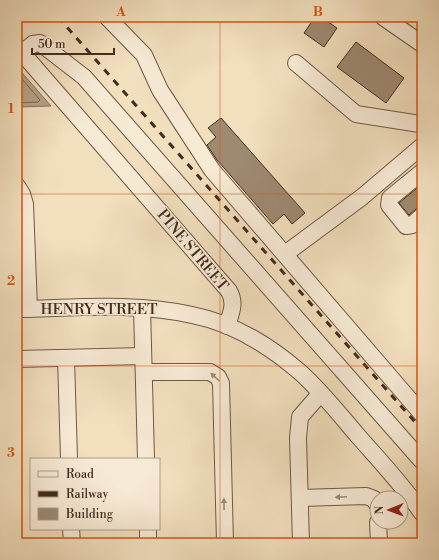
<svg xmlns="http://www.w3.org/2000/svg" width="439" height="560" font-family="'Libre Bodoni',serif">
  <rect width="100%" height="100%" fill="#f2dfbe"/>
  <filter id="stains"><feTurbulence type="fractalNoise" baseFrequency=".005" numOctaves="4"/><feColorMatrix values="0 0 0 0 .2 0 0 0 0 .09 0 0 0 0 .02 0 0 0 .5 -.17"/></filter>
  <radialGradient id="worn" r=".72"><stop offset=".6" stop-color="#630" stop-opacity="0"/><stop offset="1" stop-color="#630" stop-opacity=".3"/></radialGradient>
  <polygon fill="#b6a288" stroke="#88725e" points="17,67 51,106 17,107"/>
  <g fill="none" stroke-linecap="round" stroke-linejoin="round">
    <polyline stroke="#7c6653" stroke-width="1" points="17,73 40,100 38,102 17,103"/>
  </g>
  <g fill="#9e8971" stroke="#432b1e">
    <polygon points="315,17 321,17 337,28 324,47 304,33"/>
    <polygon points="356,42 404,78 386,103 337,67"/>
    <polygon points="221,118 305,213 292,224 284,214 273,224 217,160 207,145 216,137 208,128"/>
    <polygon points="422,184 422,207 416,209 409,215 399,203"/>
  </g>
  <g fill="none" stroke-linecap="round" stroke-linejoin="round">
    <defs>
      <g id="minor">
        <polyline points="107,17 144,55 160,90 212,170 422,414"/>
        <polyline points="383,17 422,44"/>
        <path d="M17 47 229 291C236 303 231 313 227 326"/>
        <polyline points="22,53 33,44 40,43 84,77 422,461"/>
        <polyline points="296,63 356,114 420,124 422,126"/>
        <polyline points="422,172 390,198 389,205 406,226 412,225 422,216"/>
        <polyline points="17,186 22,194 25,204 29,309"/>
        <polyline points="285,254 362,197 422,146"/>
        <polyline points="142,308 146,459"/>
        <path d="M17 309C75 308 135 302 192 315 233 323 270 346 301 373 322 392 340 415 358 436 380 461 403 485 422 513"/>
        <polyline points="66,358 69,459"/>
        <polyline points="17,359 143,356"/>
        <polyline points="144,372 210,372 218,377 221,383 225,543"/>
        <polyline points="300,498 366,496 374,499 377,504"/>
        <polyline points="378,522 379,543"/>
        <polyline points="71,529 72,543"/>
        <polyline points="148,529 148,543"/>
        <polyline points="301,543 298,438 300,417 320,394"/>
      </g>
    </defs>
    <use href="#minor" stroke="#6f5846" stroke-width="18"/>
    <use href="#minor" stroke="#f7ead5" stroke-width="16"/>
    <polyline stroke="#432b1e" stroke-width="3" stroke-dasharray="7 7" stroke-linecap="butt" points="58,17 422,430"/>
  </g>
  <defs><path id="oneway-solid" d="M-6-.8H1V-3.2L6.5 0L1 3.2V.8H-6Z"/></defs>
  <g fill="#9d8a7a">
    <use href="#oneway-solid" transform="translate(215 377) rotate(-138)"/>
    <use href="#oneway-solid" transform="translate(341 497) rotate(178)"/>
    <use href="#oneway-solid" transform="translate(224 504) rotate(-91)"/>
  </g>
  <path fill="none" stroke="#d8540e" stroke-width="1" stroke-opacity="0.55" d="M220 17V543M17 194H422M17 366H422"/>
  <g text-anchor="middle" stroke-width="3" stroke-linejoin="round" paint-order="stroke">
    <g font-size="15" fill="#432b1e" stroke="#f7ead5">
      <text transform="translate(193 250) rotate(50)" y="5">PINE STREET</text>
      <text x="99" y="314">HENRY STREET</text>
    </g>
  </g>
  <rect width="439" height="560" fill="none" stroke="#f2dfbe" stroke-width="44"/>
  <rect x="30" y="458" width="130" height="72" fill="#f7ead5" stroke="#af9e8c"/>
  <rect x="38" y="471" width="20" height="6" fill="#f7ead5" stroke="#af9e8c"/>
  <text x="66" y="478" font-size="12" fill="#432b1e">Road</text>
  <rect x="38" y="491" width="20" height="6" fill="#432b1e" stroke="#af9e8c"/>
  <text x="66" y="498" font-size="12" fill="#432b1e">Railway</text>
  <rect x="38" y="508" width="20" height="12" fill="#9e8971" stroke="#af9e8c"/>
  <text x="66" y="518" font-size="12" fill="#432b1e">Building</text>
  <g transform="translate(389 510) rotate(269)"><circle r="19" fill="#f7ead5" stroke="#af9e8c"/>
  <path d="M0-3L7 15L0 10L-7 15Z" fill="#8f2418"/>
  <text y="-6" font-size="11" font-weight="bold" text-anchor="middle" fill="#432b1e">N</text>
  </g>
  <path d="M32 48v6h82v-6" fill="none" stroke="#432b1e" stroke-width="2"/>
  <text x="38" y="48" font-size="12" fill="#432b1e" stroke="#f7ead5" stroke-width="3" paint-order="stroke">50 m</text>
  <rect x="22" y="22" width="395" height="516" fill="none" stroke="#d8540e" stroke-width="1.5"/>
  <g font-size="13" text-anchor="middle" font-weight="bold" fill="#d8540e">
    <text x="121" y="16">A</text>
    <text x="318" y="16">B</text>
    <text x="11" y="113">1</text>
    <text x="11" y="285">2</text>
    <text x="11" y="457">3</text>
  </g>
  <rect width="100%" height="100%" filter="url(#stains)"/>
  <rect width="100%" height="100%" fill="url(#worn)"/>
</svg>
